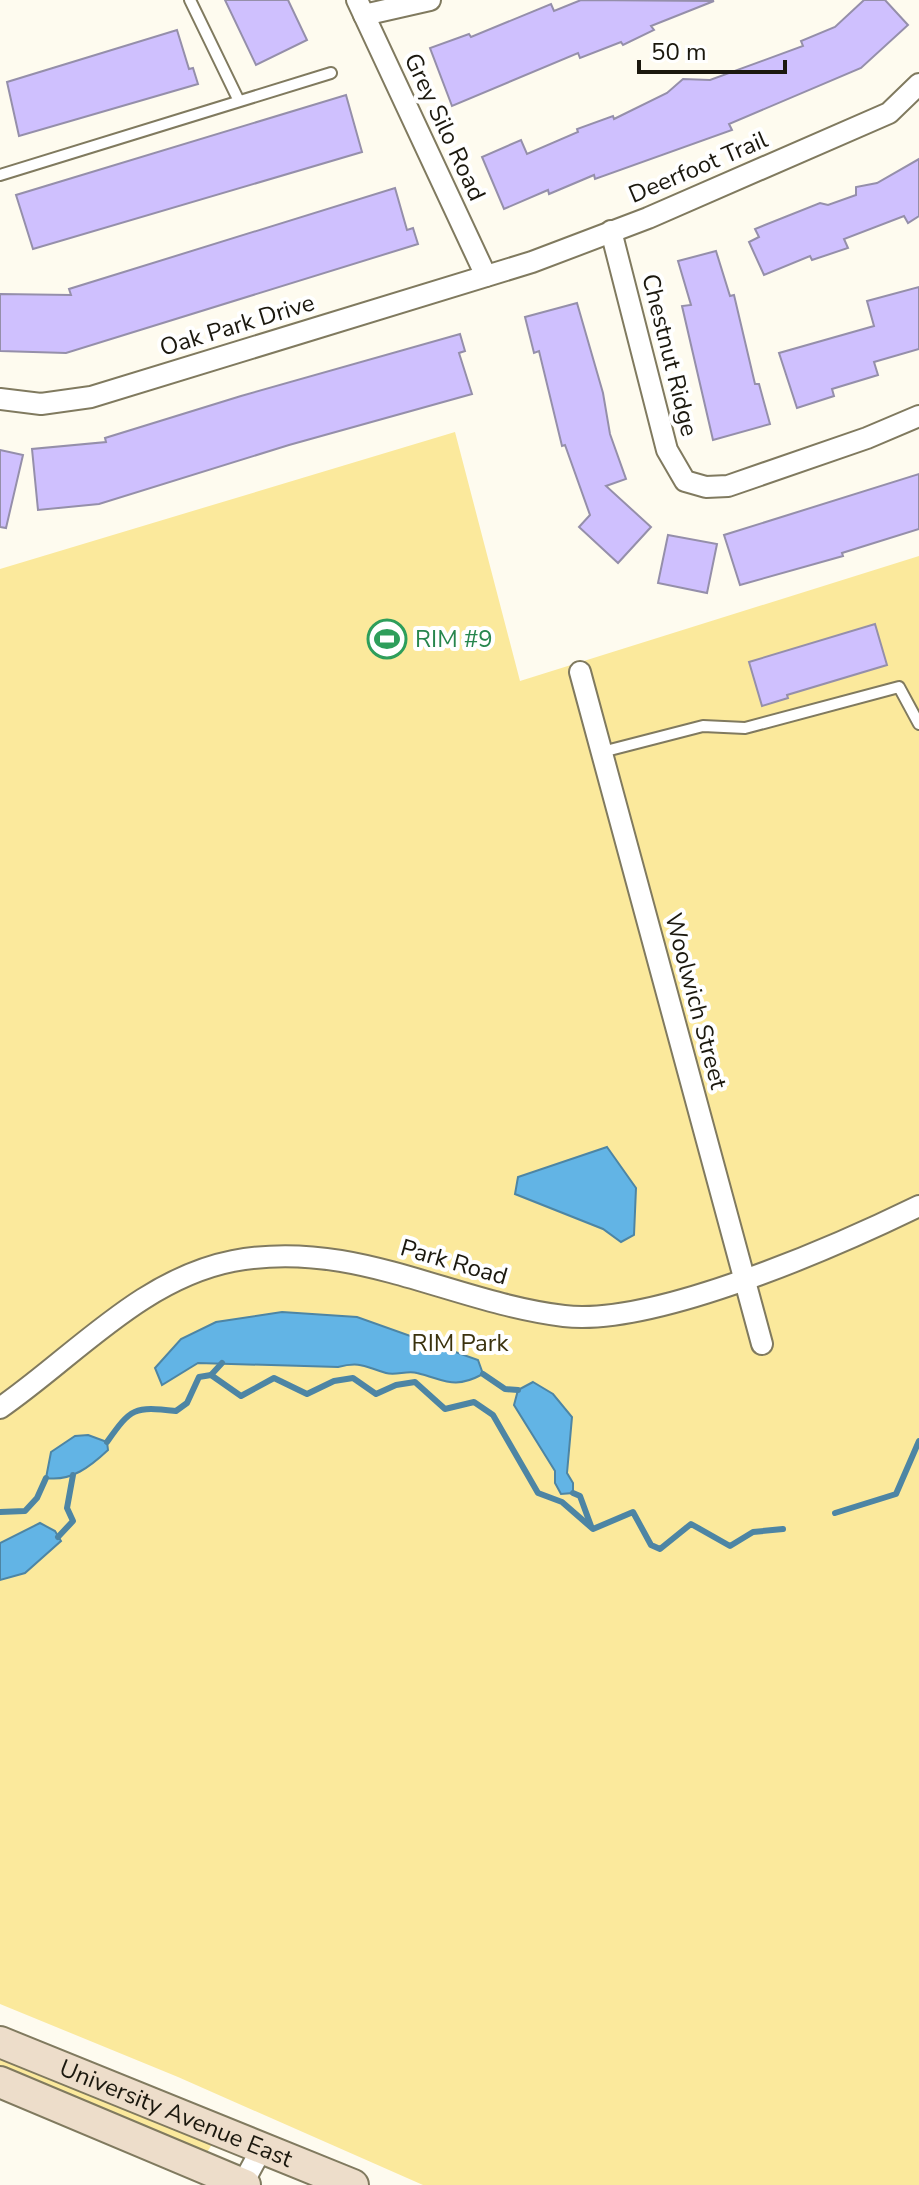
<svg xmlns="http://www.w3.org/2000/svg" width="919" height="2185" font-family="'Nunito Sans',sans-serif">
  <rect width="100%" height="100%" fill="#fefbef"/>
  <g fill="#fbe99c">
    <polygon points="455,432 520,681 919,556 919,2185 423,2185 178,2077 0,2004 0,569"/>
    <polygon points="0,2055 214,2141 206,2154 0,2071"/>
  </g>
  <g fill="#62b4e5" stroke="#4d85a4" stroke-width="2">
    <polygon points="607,1147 636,1188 634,1235 621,1242 603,1229 515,1194 518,1177"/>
    <path d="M282 1312 357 1317 478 1360 483 1374C453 1390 446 1380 417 1373 407 1370 396 1376 386 1373 365 1367 361 1361 338 1367L198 1363 162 1385 155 1368 181 1339 216 1322Z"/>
    <polygon points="533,1382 553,1394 572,1417 567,1473 573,1483 573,1493 561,1494 555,1483 555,1471 514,1405 518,1390"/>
    <path d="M88 1435 107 1442 108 1450C91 1466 71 1482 46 1478L51 1452 75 1436Z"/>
    <polygon points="40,1523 55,1531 61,1541 25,1573 0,1580 0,1543"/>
  </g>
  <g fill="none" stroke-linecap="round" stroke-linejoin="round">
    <g stroke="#4d85a4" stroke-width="6">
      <polyline points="483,1374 505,1389 518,1390"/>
      <polyline points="211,1375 222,1363"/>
      <path d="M107 1442C131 1408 134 1406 176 1411L187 1403 199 1377 211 1375 241 1396 274 1378 307 1394 334 1381 353 1378 376 1394 396 1385 415 1382 445 1409 474 1402 493 1415 538 1493 562 1502 593 1529 633 1512 651 1545 660 1549 691 1524 730 1546 753 1532 783 1529"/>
      <polyline points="573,1493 580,1496 591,1526"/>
      <polyline points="0,1512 25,1511 37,1498 46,1478"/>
      <polyline points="835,1513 896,1494 919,1441"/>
      <polyline points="58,1537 73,1521 67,1508 73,1475"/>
    </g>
  </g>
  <g fill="#cfc0fe" stroke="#958faa" stroke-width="2">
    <polygon points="225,0 288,0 307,40 256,65"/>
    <polygon points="581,0 714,1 651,26 654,30 623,45 621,42 580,58 578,53 452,106 430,48 469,34 471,37 551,4 554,11"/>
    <polygon points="864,0 885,0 908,25 861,68 729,124 732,130 595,179 594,175 549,194 548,190 504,209 482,157 521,140 527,154 578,132 577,129 613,116 614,119 667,93 683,79 710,80 803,46 801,41 835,27"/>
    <polygon points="177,30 189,69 193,68 198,84 19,136 7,82"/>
    <polygon points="346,95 362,152 33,249 16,195"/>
    <polygon points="919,159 919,216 908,223 904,216 844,239 848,248 812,260 810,256 764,275 749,242 759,237 755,229 820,203 828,205 856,195 856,187 877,183"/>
    <polygon points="395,188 407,230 413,228 418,244 66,353 0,351 0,294 71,295 69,289"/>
    <polygon points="716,251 730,296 734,295 755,384 759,384 770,424 713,440 682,306 691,305 678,261"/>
    <polygon points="919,287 919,349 874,362 878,375 832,389 834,396 797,408 779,353 874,326 867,301"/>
    <polygon points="577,303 603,393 610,434 626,479 606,486 651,527 618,563 579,527 590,515 565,445 562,446 539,351 534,353 525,317"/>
    <polygon points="460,334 465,351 459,353 472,394 289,445 99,504 38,510 32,449 106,442 105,438 241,396"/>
    <polygon points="0,450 23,455 6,528 0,527"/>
    <polygon points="919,474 919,529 842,553 843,556 740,585 724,535"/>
    <polygon points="668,535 717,544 707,593 658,583"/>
    <polygon points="875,624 887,665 787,695 788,698 762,706 749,662"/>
  </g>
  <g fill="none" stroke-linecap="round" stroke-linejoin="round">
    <defs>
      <g id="service">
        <polyline points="190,0 238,99"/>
        <polyline points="0,175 331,73"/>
        <polyline points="602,752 703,726 745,728 899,687 919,724"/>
      </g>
      <g id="minor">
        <polyline points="357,0 486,276"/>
        <polyline points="364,15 430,0"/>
        <polyline points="611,231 667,450 685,481 706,487 728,486 867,438 919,416"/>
        <polyline points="0,399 41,404 91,397 532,262 648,218 889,113 919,84"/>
        <polyline points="580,672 762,1344"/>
        <path d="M0 1408C74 1357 141 1279 233 1261 352 1238 450 1302 564 1316 653 1327 837 1246 919 1206"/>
        <polyline points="242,2185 262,2148"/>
      </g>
      <g id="secondary">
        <path id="s1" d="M0 2042 353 2185"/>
        <polyline points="0,2082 245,2185"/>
      </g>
    </defs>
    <use href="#service" stroke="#807a5f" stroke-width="14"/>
    <use href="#minor" stroke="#807a5f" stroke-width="24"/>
    <use href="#secondary" stroke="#807a5f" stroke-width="34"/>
    <use href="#service" stroke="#fff" stroke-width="10"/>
    <use href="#minor" stroke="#fff" stroke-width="20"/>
    <use href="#secondary" stroke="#edddca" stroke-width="30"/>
  </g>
  <defs>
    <symbol id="stadium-ring" viewBox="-11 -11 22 22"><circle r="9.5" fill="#fff" stroke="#2e9e5b" stroke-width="1.5"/><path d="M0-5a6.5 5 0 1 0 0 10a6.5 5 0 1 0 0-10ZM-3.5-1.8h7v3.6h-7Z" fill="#2e9e5b"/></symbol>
  </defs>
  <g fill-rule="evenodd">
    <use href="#stadium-ring" x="365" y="617" width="44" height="44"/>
  </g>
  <g text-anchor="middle" stroke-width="8" stroke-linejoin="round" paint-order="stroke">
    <g font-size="24" fill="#1b180e" stroke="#fff">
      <text transform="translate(445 127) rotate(65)" y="8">Grey Silo Road</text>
      <text transform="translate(698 167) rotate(-23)" y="8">Deerfoot Trail</text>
      <text transform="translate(237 325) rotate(-17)" y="8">Oak Park Drive</text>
      <text transform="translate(670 355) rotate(76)" y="8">Chestnut Ridge</text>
      <text transform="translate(696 1001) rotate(75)" y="8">Woolwich Street</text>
      <text transform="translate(454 1262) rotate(16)" y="8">Park Road</text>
      <text dy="8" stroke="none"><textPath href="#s1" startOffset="190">University Avenue East</textPath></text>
    </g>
    <g font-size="24" fill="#27864d" stroke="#fff" text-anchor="start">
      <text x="415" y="647">RIM #9</text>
    </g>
    <g font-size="24" fill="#3b320d" stroke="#fff">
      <text x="460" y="1351">RIM Park</text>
    </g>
  </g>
  <path d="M639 60v12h146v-12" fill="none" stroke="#1b180e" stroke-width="4"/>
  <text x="651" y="60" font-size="24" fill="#1b180e" stroke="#ffffff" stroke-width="6" paint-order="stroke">50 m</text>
</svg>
